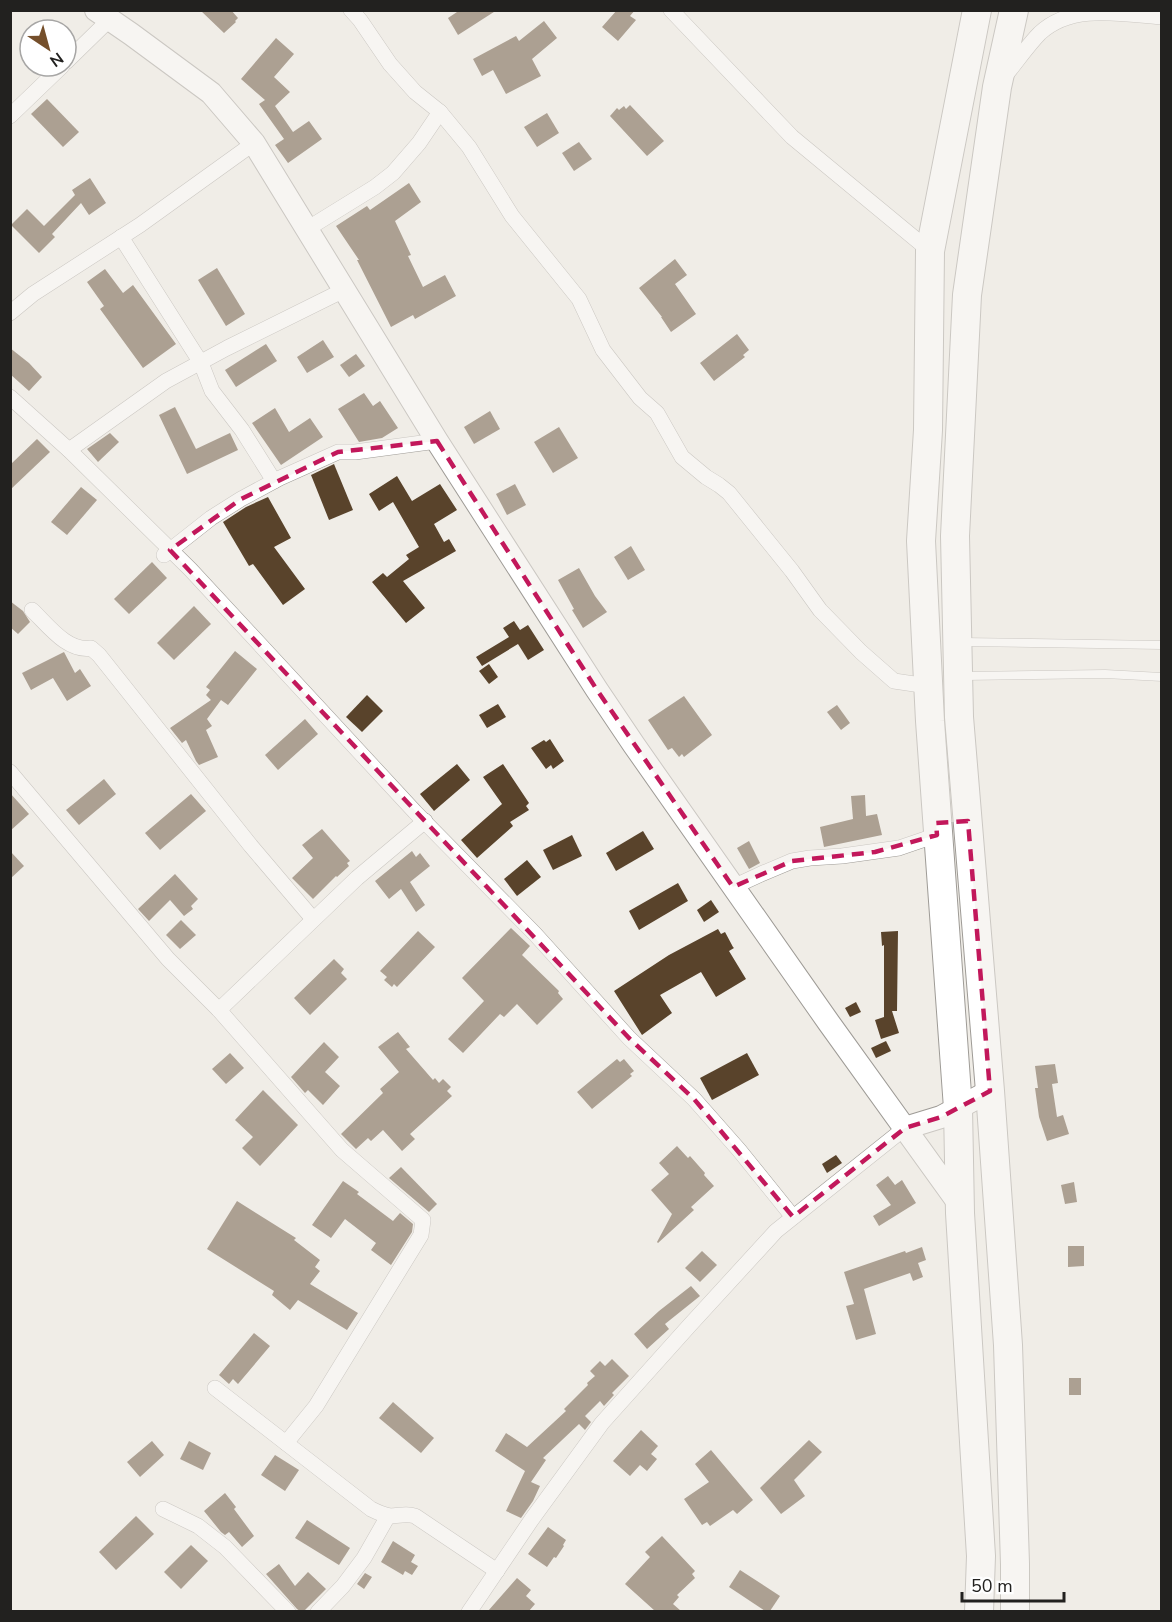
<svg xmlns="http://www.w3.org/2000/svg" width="1172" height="1622" font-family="'Nunito Sans',sans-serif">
  <rect width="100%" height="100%" fill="#f0ede7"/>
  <g fill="#59432b">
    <polygon points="200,10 231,10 238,18 235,21 236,22 224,33"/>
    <polygon points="460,10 497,10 458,35 448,18"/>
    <polygon points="617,10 635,10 630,16 636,20 618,41 602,27"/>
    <polygon points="544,21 557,38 532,59 541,76 506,94 493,70 482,76 473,59 516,36 519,41"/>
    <polygon points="276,38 294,54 274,77 290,92 275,106 293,132 309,121 322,139 288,163 275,145 284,139 259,104 265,100 241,79"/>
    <polygon points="47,99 79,132 63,147 31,114"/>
    <polygon points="630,105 664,141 647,156 610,116 617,108 619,110 624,106 626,109"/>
    <polygon points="547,113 559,133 537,147 524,127"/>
    <polygon points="579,142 592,159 574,171 562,153"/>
    <polygon points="90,178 106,203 89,215 81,203 52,234 55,237 39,253 11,225 27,209 44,226 75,195 72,190"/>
    <polygon points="409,183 421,202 395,221 411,255 408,256 423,287 445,275 456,296 415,319 413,315 391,327 357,260 359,260 336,226 367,206 370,210"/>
    <polygon points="675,259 687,275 675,284 696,314 671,332 661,317 662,317 639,288"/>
    <polygon points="217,268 245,314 226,326 198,280"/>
    <polygon points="105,269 123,293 133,285 176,344 143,368 100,309 104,306 87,282"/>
    <polygon points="737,334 749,350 743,355 745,357 714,381 700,363"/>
    <polygon points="323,340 334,357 307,373 297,357"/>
    <polygon points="266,344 277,361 236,387 225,370"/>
    <polygon points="10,348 29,363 42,377 29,391 10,374"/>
    <polygon points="356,354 365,366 349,377 340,365"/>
    <polygon points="364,393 373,406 380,401 398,428 382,438 359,442 338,409"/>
    <polygon points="175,407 196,449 230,433 238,450 187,474 159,415"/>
    <polygon points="275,408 289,432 310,418 323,437 281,465 252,423"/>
    <polygon points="490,411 500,429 474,444 464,427"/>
    <polygon points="559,427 578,458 553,473 534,442"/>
    <polygon points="110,433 119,442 98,462 87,449"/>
    <polygon points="37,439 50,452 10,490 10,465"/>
    <polygon points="334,464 353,510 329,520 311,475"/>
    <polygon points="397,476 412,501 440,484 457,510 434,524 444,542 449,539 456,551 403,581 425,608 406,623 372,582 383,573 387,577 409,559 406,555 419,547 393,502 379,511 369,494"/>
    <polygon points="515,484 526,505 507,515 496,494"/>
    <polygon points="81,487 97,500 67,535 51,522"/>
    <polygon points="268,497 291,538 274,547 305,589 283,605 253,564 249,566 223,522 246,507"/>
    <polygon points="631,546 645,570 628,580 614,557"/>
    <polygon points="152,562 167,578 129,614 114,599"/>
    <polygon points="579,568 595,596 607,612 583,628 572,610 574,609 558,580"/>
    <polygon points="10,601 23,611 30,622 18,634 10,627"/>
    <polygon points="194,606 211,624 174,660 157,643"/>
    <polygon points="514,621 520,630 528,625 544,650 528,660 518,644 482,666 476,657 509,637 503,628"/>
    <polygon points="235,651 257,669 228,705 221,700 207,719 212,726 206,730 218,757 199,765 196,761 186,740 182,743 170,728 211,700 206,695 210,690 206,687"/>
    <polygon points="64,652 75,673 80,669 91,686 67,701 53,678 31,690 22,673"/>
    <polygon points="489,664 498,677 489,684 479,671"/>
    <polygon points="367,695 383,711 362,732 346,717"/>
    <polygon points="684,696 712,735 684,757 682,754 679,757 672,748 668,750 648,720"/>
    <polygon points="498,704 506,717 487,728 479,715"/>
    <polygon points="837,705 850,723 841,730 827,712"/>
    <polygon points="305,719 318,734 278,770 265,755"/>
    <polygon points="550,739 564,761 553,769 551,765 546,769 531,748 544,740 546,742"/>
    <polygon points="457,764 470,780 434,811 420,794"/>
    <polygon points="503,764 529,803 526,806 529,810 510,822 513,826 477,858 461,840 502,804 483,777"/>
    <polygon points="104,779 116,794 79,825 66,810"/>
    <polygon points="10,793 29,814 10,831"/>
    <polygon points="191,794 206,811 160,850 145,833"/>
    <polygon points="865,795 866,816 877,814 882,835 824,847 820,827 853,819 851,796"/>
    <polygon points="322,829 350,861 347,863 349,866 337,877 336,876 313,899 292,878 313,858 302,845"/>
    <polygon points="643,831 654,849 616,871 606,853"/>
    <polygon points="572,835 582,856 553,870 543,850"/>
    <polygon points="749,841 760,863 749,869 737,848"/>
    <polygon points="10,851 24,866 10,879"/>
    <polygon points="412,851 416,857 420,853 430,866 410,882 425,905 416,912 401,889 389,899 375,881"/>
    <polygon points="527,860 541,877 517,896 504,879"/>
    <polygon points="175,874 198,899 191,906 193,909 184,916 170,900 149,921 138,909"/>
    <polygon points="678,883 688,901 639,930 629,911"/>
    <polygon points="711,900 719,912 704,922 697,910"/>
    <polygon points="181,920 196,935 180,949 166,935"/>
    <polygon points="511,928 530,946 522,955 559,991 558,993 563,999 537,1025 517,1004 504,1017 500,1014 463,1053 448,1039 484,1001 462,978"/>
    <polygon points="718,929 721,934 725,932 733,947 734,948 729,951 746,979 716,997 701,972 660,995 672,1013 642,1035 614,991 669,955"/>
    <polygon points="418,931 435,947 397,987 394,984 392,987 384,980 387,977 380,971"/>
    <polygon points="898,931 897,1011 892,1011 899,1033 881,1039 875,1020 884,1017 884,945 882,946 881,932"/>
    <polygon points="334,959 344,969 341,973 347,979 310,1015 294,998"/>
    <polygon points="856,1002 861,1012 850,1017 845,1008"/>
    <polygon points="398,1032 410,1047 406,1049 433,1080 435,1078 439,1083 443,1079 451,1087 447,1091 452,1096 410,1134 415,1139 402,1151 383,1130 371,1141 368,1138 356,1149 341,1134 383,1093 380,1089 399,1072 378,1047"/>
    <polygon points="886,1041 891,1051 876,1058 871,1048"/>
    <polygon points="324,1042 339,1057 325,1072 340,1086 323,1105 308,1090 305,1093 291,1077"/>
    <polygon points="230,1053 244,1068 226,1084 212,1069"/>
    <polygon points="747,1053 759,1075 712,1100 700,1078"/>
    <polygon points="617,1059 620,1062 624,1059 634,1071 630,1074 632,1076 592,1109 577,1092"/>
    <polygon points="1055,1064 1058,1083 1052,1084 1057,1117 1063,1115 1069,1134 1047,1141 1039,1117 1035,1088 1038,1088 1035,1066"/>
    <polygon points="263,1090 298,1125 260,1166 242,1148 253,1137 235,1120"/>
    <polygon points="677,1146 688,1158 690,1156 705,1173 704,1175 714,1186 691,1207 694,1210 658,1243 657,1242 672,1214 651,1190 669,1174 659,1163"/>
    <polygon points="836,1155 842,1163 827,1173 822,1164"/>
    <polygon points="401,1167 437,1204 429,1212 389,1178"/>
    <polygon points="888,1176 895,1185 902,1180 916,1203 879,1226 873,1216 891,1205 876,1185"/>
    <polygon points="343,1181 359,1192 357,1194 393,1221 400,1213 413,1224 412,1232 391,1265 371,1250 376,1243 345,1219 331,1238 312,1225"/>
    <polygon points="1074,1182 1077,1202 1065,1204 1061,1185"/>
    <polygon points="237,1201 296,1238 294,1240 320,1260 315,1267 320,1271 310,1284 358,1313 347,1330 298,1300 290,1310 272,1295 274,1291 207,1249"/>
    <polygon points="1068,1246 1084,1246 1084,1266 1068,1267"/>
    <polygon points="922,1247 926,1260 918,1263 923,1277 913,1281 910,1273 864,1289 876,1334 856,1340 846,1306 854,1304 844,1272 905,1251 906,1253"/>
    <polygon points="702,1251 717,1265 700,1282 685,1268"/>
    <polygon points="691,1286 700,1296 665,1324 669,1329 647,1349 634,1334 659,1311"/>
    <polygon points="254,1333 270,1346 238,1384 233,1379 229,1384 219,1375"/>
    <polygon points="612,1359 629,1376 612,1393 614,1395 604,1406 600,1401 585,1416 591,1422 585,1430 579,1424 543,1458 546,1460 531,1482 540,1486 533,1501 521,1518 506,1511 525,1471 495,1451 506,1433 527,1447 566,1411 564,1409 588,1385 587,1383 595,1376 590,1371 600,1361 605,1366"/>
    <rect x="1069" y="1378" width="12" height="17"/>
    <polygon points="393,1402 434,1438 421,1453 379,1418"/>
    <polygon points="641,1430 658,1446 651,1454 657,1459 647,1471 640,1465 630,1476 613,1461"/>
    <polygon points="809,1440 822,1452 794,1480 805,1496 781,1514 760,1488"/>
    <polygon points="152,1441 164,1455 140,1477 127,1462"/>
    <polygon points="189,1441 211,1453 203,1470 180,1459"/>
    <polygon points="711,1450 753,1500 737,1514 733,1510 710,1526 707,1522 702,1525 684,1499 709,1482 695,1464"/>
    <polygon points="275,1455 299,1470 285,1491 261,1475"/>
    <polygon points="225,1493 236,1507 234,1509 254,1536 242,1547 229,1532 225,1535 221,1532 204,1511"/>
    <polygon points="136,1516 154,1534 116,1570 99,1552"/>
    <polygon points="307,1520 350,1548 339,1565 295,1538"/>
    <polygon points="548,1527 566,1540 563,1545 564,1546 556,1558 554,1557 547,1567 528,1554"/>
    <polygon points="662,1536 695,1571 692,1574 695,1578 677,1595 679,1597 673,1604 681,1611 655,1611 625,1584 650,1557 645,1552"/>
    <polygon points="393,1541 415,1555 411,1562 418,1566 412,1575 405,1571 403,1575 381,1562"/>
    <polygon points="191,1545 208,1561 181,1589 164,1572"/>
    <polygon points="279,1564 295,1586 308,1572 326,1589 304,1611 300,1611 297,1609 266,1574"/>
    <polygon points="740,1570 780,1596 770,1611 765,1611 729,1587"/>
    <polygon points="365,1573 372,1577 364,1589 357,1584"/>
    <polygon points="517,1578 531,1590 526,1596 535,1604 529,1611 488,1611"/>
  </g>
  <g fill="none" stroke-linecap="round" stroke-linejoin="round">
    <defs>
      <g id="lane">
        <polyline points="962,642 1162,645"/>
        <polyline points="963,676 1105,674 1162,677"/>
      </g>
      <g id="street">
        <polyline points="351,10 360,20 390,64 415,92 440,112 469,147 512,216 579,299 603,350 640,398 657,413 682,457 706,477 719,485 729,493 792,571 820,610 861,652 894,681 928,686"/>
        <polyline points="671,10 792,137 930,251"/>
        <polyline points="66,62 109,20"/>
        <path d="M1004 77C1016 63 1027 46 1040 33 1072 3 1122 14 1162 17"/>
        <polyline points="10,116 62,66"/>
        <polyline points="307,229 375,187 393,173 419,143 440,112"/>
        <polyline points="121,237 201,363 212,391 242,430 274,481"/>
        <polyline points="10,313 33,294 140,225 254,143"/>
        <polyline points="10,397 69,450 190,569 415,812 535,934 629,1038 694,1099 739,1150 793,1217"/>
        <polyline points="69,450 166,381 227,348 344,290"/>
        <polyline points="164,555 211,518 241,499 280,478 338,452 355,452 437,441"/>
        <path d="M32 610C48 625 67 652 91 648L99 655 251 846 313 919"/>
        <polyline points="10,772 168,959 219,1010 342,1150 423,1220 421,1235 316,1406 286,1443"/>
        <polyline points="733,887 761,874 792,861 810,858 842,856 899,848 937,835"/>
        <polyline points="219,1010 357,878 425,821"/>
        <path d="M215 1388 371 1509C377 1512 383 1515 390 1516 399 1516 406 1513 415 1516L497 1571"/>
        <polyline points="163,1509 198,1526 225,1547 288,1612"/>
        <polyline points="318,1612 343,1586 364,1558 388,1516"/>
        <polyline points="469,1612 532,1519 602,1423 689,1326 776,1231 905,1128"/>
      </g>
      <g id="secondary">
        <polyline points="96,10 131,34 211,93 254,143 437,441 597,690 634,745 829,1023 960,1205"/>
        <polyline points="905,1128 941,1117 990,1091"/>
      </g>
      <g id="highway">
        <polyline points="977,10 930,251 928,430 921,541 930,721 958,1108 960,1213 981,1556 979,1612"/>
        <polyline points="1014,10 997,87 967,295 955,536 959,717 990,1091 1008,1345 1015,1564 1015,1612"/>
      </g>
    </defs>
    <use href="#lane" stroke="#9e9b96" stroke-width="9"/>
    <use href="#street" stroke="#9e9b96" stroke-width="16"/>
    <use href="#secondary" stroke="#9e9b96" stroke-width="24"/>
    <use href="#highway" stroke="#9e9b96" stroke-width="30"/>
    <use href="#lane" stroke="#fff" stroke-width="8"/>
    <use href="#street" stroke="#fff" stroke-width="15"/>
    <use href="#secondary" stroke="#fff" stroke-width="22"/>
    <use href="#highway" stroke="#fff" stroke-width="28"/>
  </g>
  <path d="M0 0H1172V1622H0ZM437 441 597 690 733 887 792 861 875 852 937 835 936 823 968 821 990 1091 941 1117 905 1128 793 1217 694 1099 629 1038 170 550 241 499 338 452Z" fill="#f0ede7" fill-opacity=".55" fill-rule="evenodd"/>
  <path fill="none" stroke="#c2185b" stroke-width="4.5" stroke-dasharray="12 8" stroke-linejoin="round" d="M437 441 597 690 733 887 792 861 875 852 937 835 936 823 968 821 990 1091 941 1117 905 1128 793 1217 694 1099 629 1038 170 550 241 499 338 452Z"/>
  <rect width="1172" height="1622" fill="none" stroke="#22211f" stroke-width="24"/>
  <g transform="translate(48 48) rotate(144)"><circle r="28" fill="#ffffff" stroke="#a7a6a5" stroke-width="1.5"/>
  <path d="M0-4.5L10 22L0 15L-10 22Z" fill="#754f2b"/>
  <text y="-9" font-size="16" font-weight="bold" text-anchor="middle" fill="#22211f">N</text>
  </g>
  <path d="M962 1592v9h102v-9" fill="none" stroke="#22211f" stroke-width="3"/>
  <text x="971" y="1592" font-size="18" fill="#22211f" stroke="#ffffff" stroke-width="4.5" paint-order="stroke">50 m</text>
</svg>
